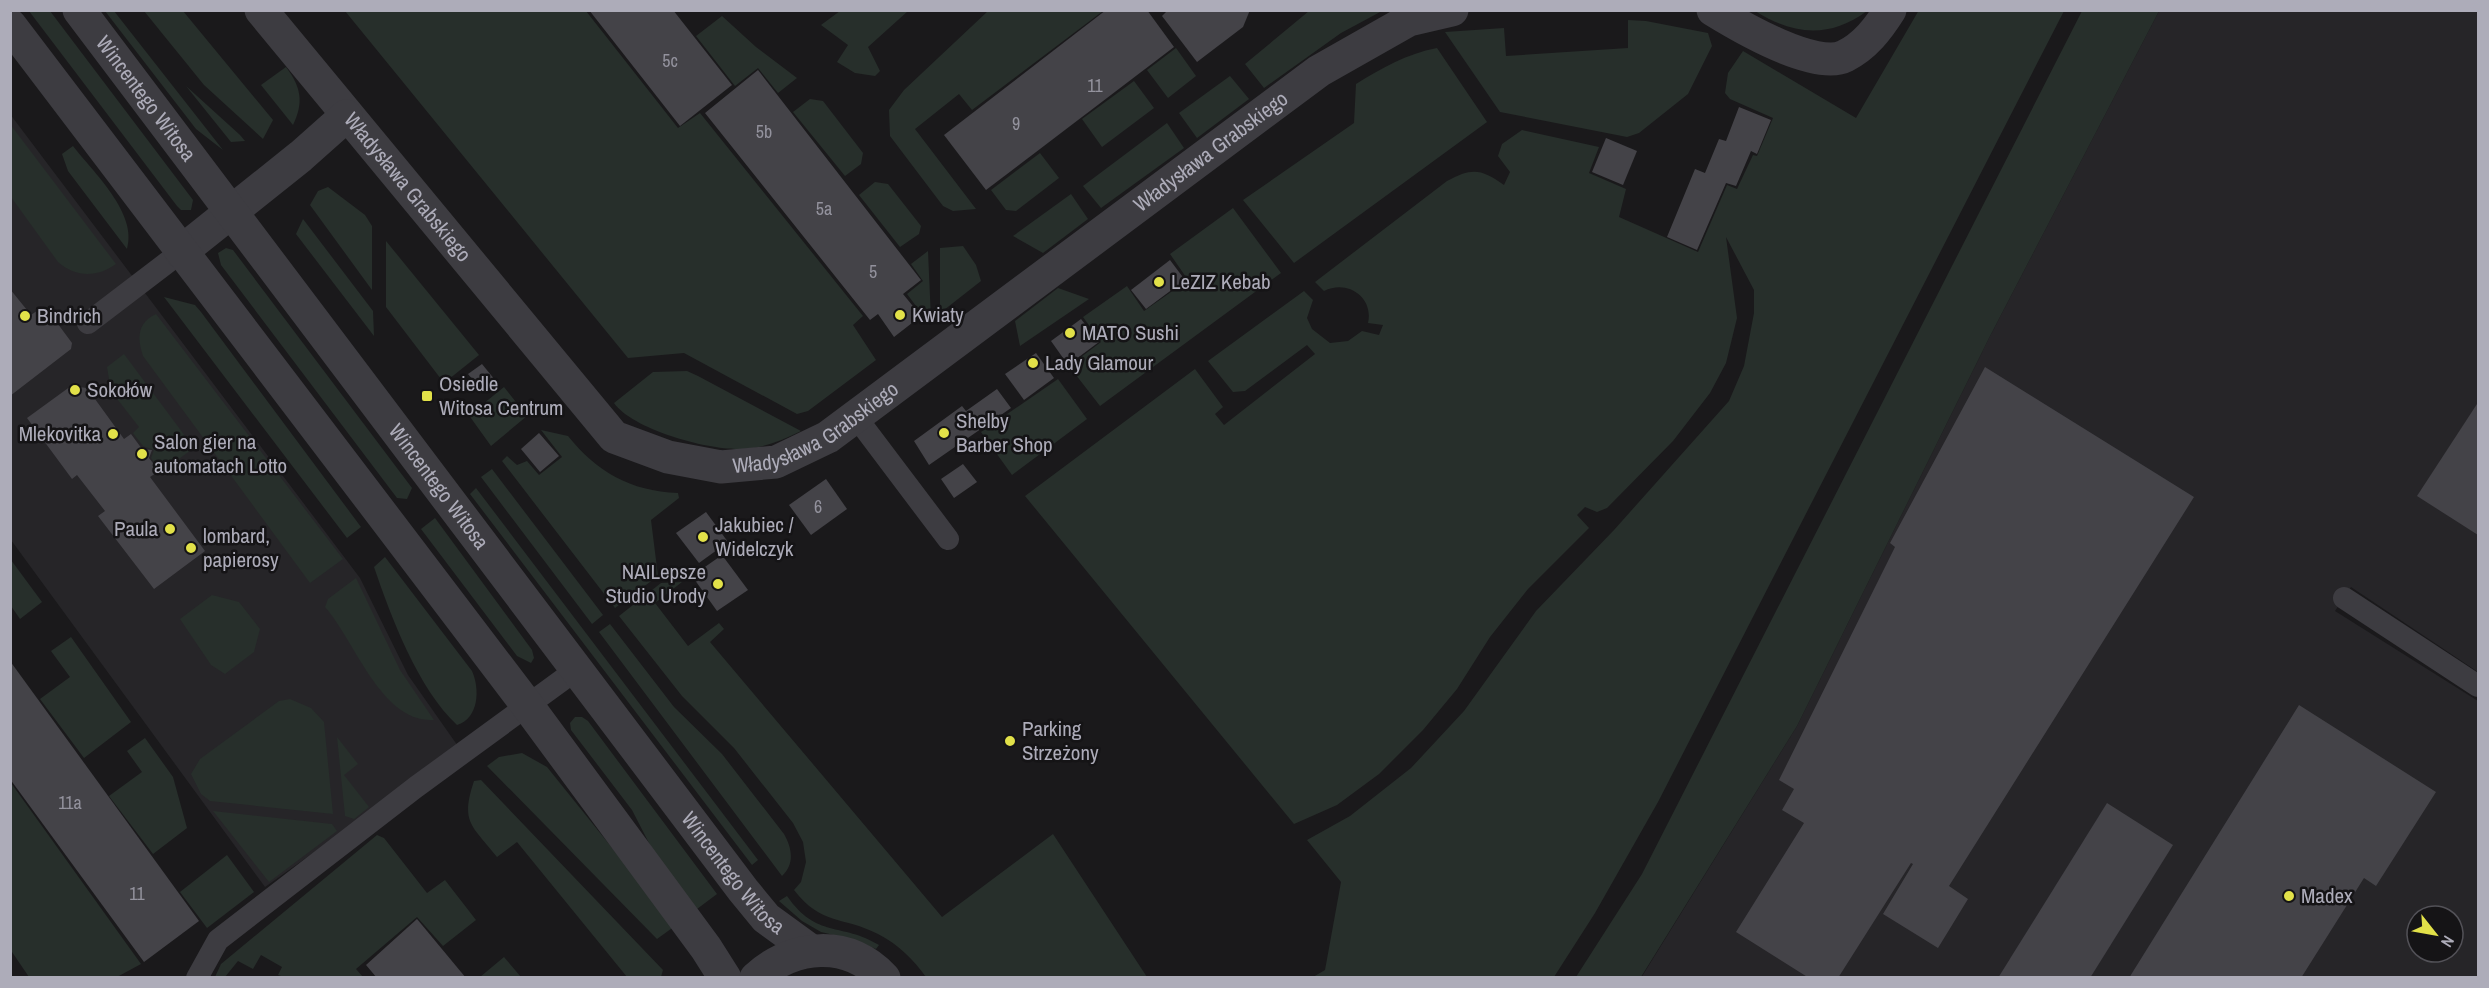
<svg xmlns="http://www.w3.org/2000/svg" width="2489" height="988" font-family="'Archivo Narrow',sans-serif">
  <rect width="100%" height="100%" fill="#1a191b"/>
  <g fill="#262528" fill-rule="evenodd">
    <path d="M2159 11H2478V672L2351 587 2335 611 2478 701V977L1641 978 1797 726 1989 338ZM2417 916H2453V952H2417Z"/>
    <polygon points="10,114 360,578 408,675 460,749 265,887 11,540"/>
  </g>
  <g fill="#272f2b">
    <path d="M1919 10 2064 11 1658 802 1595 913 1554 977H1313L1325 970 1341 882 1307 840 1350 816 1411 768 1464 711 1536 611 1614 530 1729 401 1744 366 1754 313V290L1726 237 1737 318 1726 363 1710 393 1673 441 1607 508 1597 512 1585 507 1577 515 1589 528 1528 589 1490 637 1457 689 1423 730 1379 774 1337 805 1294 824 1025 496 1195 369 1223 407 1215 414 1224 425 1315 354 1307 345 1245 391 1233 392 1208 361 1304 291 1313 300 1307 318 1312 329 1330 343 1348 341 1362 331 1379 335 1383 325 1368 323C1374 297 1347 279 1324 291L1315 282 1447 181C1472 167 1482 169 1504 185L1510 172 1498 156 1502 144 1522 130 1599 147 1589 173 1626 189 1619 217 1698 252 1727 185 1737 189 1753 155 1757 156 1773 118 1730 99 1725 93 1728 73 1743 51 1856 118Z"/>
    <polygon points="29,11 50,11 193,200 191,210 181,210 177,206"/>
    <polygon points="105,11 114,11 223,150 196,129"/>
    <polygon points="144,11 183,11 273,120 263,139 204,85"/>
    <polygon points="345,11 586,11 678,128 700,113 863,316 853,325 876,360 808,411 797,414 684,353 628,358"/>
    <polygon points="840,11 908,11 868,47 880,71 875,76 855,73 837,62 848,45 821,25"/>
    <polygon points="988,11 1103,11 972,110 959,94 915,129 976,209 953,211 943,206 890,136 889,110 904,90"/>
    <polygon points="1309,11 1382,11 1341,33 1264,88 1245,64"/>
    <path d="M1755 11H1867C1829 39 1793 35 1755 11Z"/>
    <polygon points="2082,11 2159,11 1989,338 1797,726 1641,977 1576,977 1642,874"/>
    <polygon points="722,16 756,47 797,78 778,93 758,68 735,86 696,36"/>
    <polygon points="1628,20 1646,21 1708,33 1712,46 1688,94 1639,133 1627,137 1500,112 1445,32 1504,28 1506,56 1628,48"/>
    <polygon points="1176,48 1196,76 1168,98 1147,70"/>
    <path d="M1437 48 1487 122 1294 263 1243 200 1354 123 1356 84C1382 68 1406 54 1437 48Z"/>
    <path d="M286 67C301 87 304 102 293 125L261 85Z"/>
    <polygon points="1230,76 1249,99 1197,138 1179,113"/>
    <polygon points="1134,81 1154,108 1102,147 1082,119"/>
    <polygon points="186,86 240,135 245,141 231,142"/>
    <polygon points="810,99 823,101 863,153 861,164 845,176 793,112"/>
    <polygon points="1167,123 1184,148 1101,208 1083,186"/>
    <path d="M10 124 116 264C97 278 75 277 58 262L11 197Z"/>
    <path d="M73 146C93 172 138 213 127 249L68 171 62 154Z"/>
    <polygon points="1040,153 1059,178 1016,211 1006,210 991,190"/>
    <polygon points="875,182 888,184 921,226 919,234 900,247 859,195"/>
    <polygon points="328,187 365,215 372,226 372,290 310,205 318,191"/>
    <polygon points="1071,194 1088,219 1043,253 1013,236"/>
    <polygon points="1233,208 1281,273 1100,406 1069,366 1101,342 1083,317 1127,286 1144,311 1188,280 1170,254"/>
    <polygon points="303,219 373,311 374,336 296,234"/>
    <polygon points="386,241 479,355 444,383 386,307"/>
    <polygon points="963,246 976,265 981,281 944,310 940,308 940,248"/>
    <polygon points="226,248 233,250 412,488 407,499 397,498 221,265 218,253"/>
    <polygon points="928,251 931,319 928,322 907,294 923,281 911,264"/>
    <polygon points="1058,288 1089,299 1020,346 1015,321"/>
    <polygon points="164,297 195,305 201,312 361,527 347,538"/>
    <path d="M156 314 343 559 310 583 143 356C137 338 137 323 156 314Z"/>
    <polygon points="124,354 194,448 162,471 151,458 154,450 143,446 133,433 139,427 111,391 107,367"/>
    <path d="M687 371 698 376 801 431C783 440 764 448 743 449 711 451 633 430 614 403L653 372Z"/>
    <polygon points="1058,379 1087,419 1012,475 981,432"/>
    <polygon points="504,387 527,416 491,446 463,407 483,404"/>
    <path d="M541 430 568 436C597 472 630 491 678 493L679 498 651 520 658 576 615 608 502 461 507 456 517 465 527 461 539 475 562 457Z"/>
    <polygon points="492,469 603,615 592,624 481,477"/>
    <polygon points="476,488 758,860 752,865 470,494"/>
    <polygon points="435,518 532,650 534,658 531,663 517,656 421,529"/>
    <path d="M385 557 472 671C480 689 479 718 457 725 418 689 391 617 374 567Z"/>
    <polygon points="11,560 42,602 20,619 11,606"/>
    <path d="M356 578 400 670 434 720C381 723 356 642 325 607L328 599Z"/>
    <path d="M682 582 655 603 688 646 719 623 724 629 710 642 942 917 1053 834 1147 977H926C913 959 899 945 878 934 843 916 822 926 794 890L801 882 806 862 803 842 793 823 734 748 682 696 619 616 661 583Z"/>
    <polygon points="212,595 239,602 260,629 254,652 225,674 211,665 180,619"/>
    <path d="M610 624 674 707 722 754 784 834C792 848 795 864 782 876L599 632Z"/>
    <polygon points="71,637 131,722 84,758 40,699 70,677 51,651"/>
    <polygon points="290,699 311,708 324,722 333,814 210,801 201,794 191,774 200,759 279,701"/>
    <polygon points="575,717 582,717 588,721 717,894 693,912 666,876 632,810 571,730 570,723"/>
    <polygon points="337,737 358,764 344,775 369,807 354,819 345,816"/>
    <polygon points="145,738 173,777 187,828 153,854 109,796 142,772 127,751"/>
    <polygon points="522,753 547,767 675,926 657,939 487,766 499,757"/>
    <path d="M481 780 663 970 661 977H627L517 842 497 857C472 825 460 823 474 781Z"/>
    <polygon points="11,783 141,964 117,977 29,977 10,949"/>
    <polygon points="213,811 332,824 337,831 269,882"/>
    <polygon points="377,835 384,838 427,893 445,880 476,920 443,946 417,917 356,969 363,977 284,977 278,975 282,967 261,955 253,969 238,961 225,977 215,977 221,964"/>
    <polygon points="227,855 254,892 207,928 180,892"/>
    <path d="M787 896C817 939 841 922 879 945L876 949 855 940 821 932 802 921 779 901Z"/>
    <polygon points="504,957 521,977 480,977"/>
  </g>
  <g fill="#444348">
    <polygon points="589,10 673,10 732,85 680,126"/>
    <polygon points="1106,10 1147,10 1174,47 986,190 944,135"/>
    <polygon points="1168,10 1250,10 1243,27 1197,62 1162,16"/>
    <polygon points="758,70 921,280 903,294 921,316 894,337 878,314 870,320 705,113"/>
    <polygon points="1739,107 1771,120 1757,154 1751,151 1736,186 1726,183 1697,250 1667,237 1695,169 1705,173 1719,139 1726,141"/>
    <polygon points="1606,138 1637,151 1623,185 1592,172"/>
    <polygon points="1170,260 1185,280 1146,309 1131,290"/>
    <polygon points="10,289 31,315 41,308 53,309 52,316 72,343 71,349 10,396"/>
    <polygon points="1081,319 1099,342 1068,365 1051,341"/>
    <polygon points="1036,353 1054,378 1024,400 1005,374"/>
    <polygon points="482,364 495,380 482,391 468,374"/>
    <polygon points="1985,367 2194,497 1949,886 1968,899 1938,948 1883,914 1913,864 1911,863 1838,978 1809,978 1736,932 1804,823 1782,810 1794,789 1779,780 1895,547 1890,543"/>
    <polygon points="71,386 87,388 124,439 131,434 142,449 152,450 149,458 159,471 150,477 205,551 154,589 98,516 105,511 77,475 72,479 27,418"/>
    <polygon points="997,389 1011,408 929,465 914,441 962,406 966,411"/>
    <polygon points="2477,404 2478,405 2478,535 2417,496"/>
    <polygon points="539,433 559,456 540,472 521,449"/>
    <polygon points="963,464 977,482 954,498 941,479"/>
    <polygon points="826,479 847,509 811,535 789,505"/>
    <polygon points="706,512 728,542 699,563 676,533"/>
    <polygon points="722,555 748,590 717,611 692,576"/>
    <polygon points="10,661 199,921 144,962 10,779"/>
    <polygon points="2299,705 2436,792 2376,886 2364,878 2301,978 2129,978"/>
    <polygon points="2107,803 2173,845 2090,978 1998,978"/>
    <polygon points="417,919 466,978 377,978 366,965"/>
  </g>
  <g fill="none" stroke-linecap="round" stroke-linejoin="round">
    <g stroke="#3d3c41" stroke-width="22">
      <polyline points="88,323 181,252"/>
      <polyline points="856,417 948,539"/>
      <polyline points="2344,598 2478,686"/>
      <polyline points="197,978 218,940 416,787 576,670"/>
    </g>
    <g stroke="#3d3c41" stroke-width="33">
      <path id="s1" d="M261 10 614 437 668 457 721 467 776 462 828 437 1319 71 1409 20 1452 10"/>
      <path d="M1713 10C1739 26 1816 71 1845 56 1865 46 1878 29 1890 10"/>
      <polyline points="181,252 301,156 346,116"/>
    </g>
    <g stroke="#3d3c41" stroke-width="33">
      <path id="s2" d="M79 10 743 890 766 918 810 950"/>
      <polyline points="10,25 527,705 706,948 725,978"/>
      <path d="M756 978C794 944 847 939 884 978"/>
    </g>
  </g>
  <g fill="#e2e149" stroke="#151416" stroke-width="2">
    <circle cx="1159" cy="282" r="6"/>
    <circle cx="900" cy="315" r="6"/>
    <circle cx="25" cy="316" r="6"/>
    <circle cx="1070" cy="333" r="6"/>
    <circle cx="1033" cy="363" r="6"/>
    <circle cx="75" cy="390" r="6"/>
    <rect x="421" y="390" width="12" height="12" rx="3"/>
    <circle cx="944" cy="433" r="6"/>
    <circle cx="113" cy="434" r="6"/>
    <circle cx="142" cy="454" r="6"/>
    <circle cx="170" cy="529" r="6"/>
    <circle cx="703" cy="537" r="6"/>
    <circle cx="191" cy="548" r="6"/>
    <circle cx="718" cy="584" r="6"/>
    <circle cx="1010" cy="741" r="6"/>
    <circle cx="2289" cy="896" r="6"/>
  </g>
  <g text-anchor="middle" stroke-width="5" stroke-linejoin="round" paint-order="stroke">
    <g font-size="18" fill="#93929d">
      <text x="670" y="67">5c</text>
      <text x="1095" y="92">11</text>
      <text x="1016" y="130">9</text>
      <text x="764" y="138">5b</text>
      <text x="824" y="215">5a</text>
      <text x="873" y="278">5</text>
      <text x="818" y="513">6</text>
      <text x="70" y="809">11a</text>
      <text x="137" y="900">11</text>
    </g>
    <g font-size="21" fill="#adacb9" stroke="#151416">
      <text dy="7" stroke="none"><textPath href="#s2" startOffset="111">Wincentego Witosa</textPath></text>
      <text dy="7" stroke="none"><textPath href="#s1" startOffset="1256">Władysława Grabskiego</textPath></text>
      <text dy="7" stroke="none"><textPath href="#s1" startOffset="230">Władysława Grabskiego</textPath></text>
      <text dy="7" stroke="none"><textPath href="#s1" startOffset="770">Władysława Grabskiego</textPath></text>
      <text dy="7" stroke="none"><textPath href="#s2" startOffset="597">Wincentego Witosa</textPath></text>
      <text dy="7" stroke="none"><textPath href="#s2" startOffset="1083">Wincentego Witosa</textPath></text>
    </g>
    <g font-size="21" fill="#adacb9" stroke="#151416" text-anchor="start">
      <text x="1171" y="289">LeZIZ Kebab</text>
      <text x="912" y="322">Kwiaty</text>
      <text x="37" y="323">Bindrich</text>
      <text x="1082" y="340">MATO Sushi</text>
      <text x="1045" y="370">Lady Glamour</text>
      <text x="439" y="391">Osiedle<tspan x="439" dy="24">Witosa Centrum</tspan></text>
      <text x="87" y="397">Sokołów</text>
      <text x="956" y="428">Shelby<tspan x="956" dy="24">Barber Shop</tspan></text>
      <text x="101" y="441" text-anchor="end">Mlekovitka</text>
      <text x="154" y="449">Salon gier na<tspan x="154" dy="24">automatach Lotto</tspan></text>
      <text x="715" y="532">Jakubiec /<tspan x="715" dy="24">Widelczyk</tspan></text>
      <text x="158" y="536" text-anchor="end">Paula</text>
      <text x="203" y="543">lombard,<tspan x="203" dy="24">papierosy</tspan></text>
      <text x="706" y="579" text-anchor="end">NAILepsze<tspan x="706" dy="24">Studio Urody</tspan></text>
      <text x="1022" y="736">Parking<tspan x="1022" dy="24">Strzeżony</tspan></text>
      <text x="2301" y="903">Madex</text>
    </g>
  </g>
  <rect width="2489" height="988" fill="none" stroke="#adacb9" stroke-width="24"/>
  <g transform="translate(2435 934) rotate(121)"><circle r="28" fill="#151416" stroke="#525157" stroke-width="1.5"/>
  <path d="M0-4.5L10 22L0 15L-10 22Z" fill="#e2e149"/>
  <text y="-9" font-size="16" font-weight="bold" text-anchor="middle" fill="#adacb9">N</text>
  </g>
</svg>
